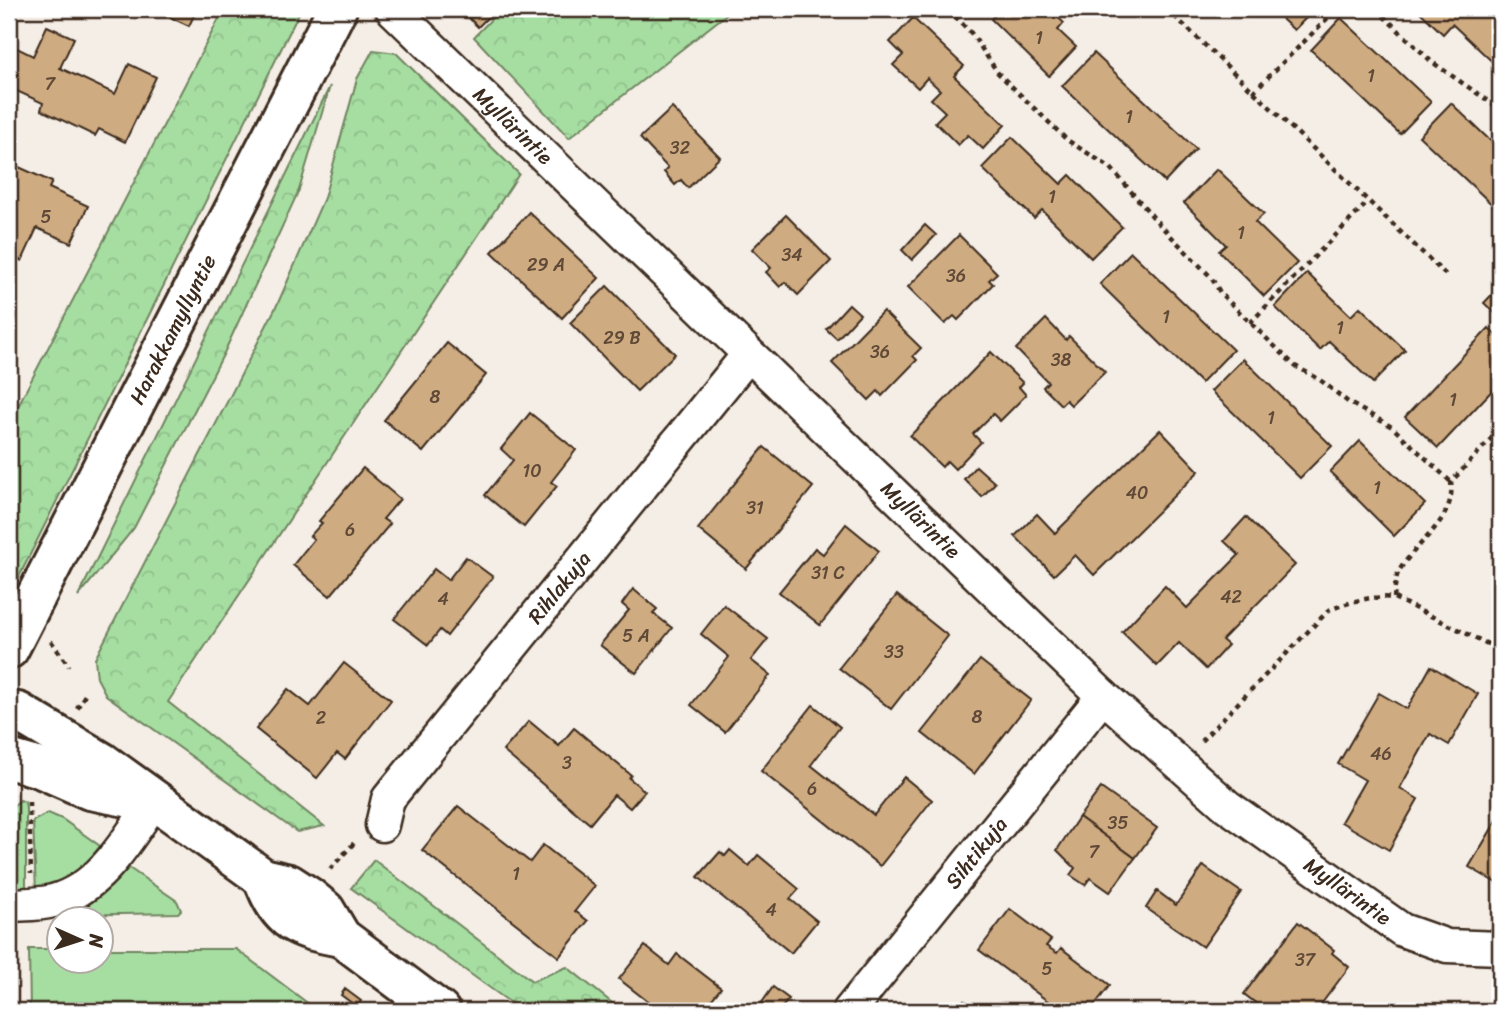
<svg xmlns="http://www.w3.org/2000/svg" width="1509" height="1020" font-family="Sriracha,sans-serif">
  <defs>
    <pattern id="forest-crowns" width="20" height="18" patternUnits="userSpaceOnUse" patternTransform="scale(1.75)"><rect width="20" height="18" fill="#a6dea2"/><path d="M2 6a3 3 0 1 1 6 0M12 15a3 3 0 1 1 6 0" fill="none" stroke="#90bf8b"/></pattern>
  </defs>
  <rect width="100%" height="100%" fill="#f5eee6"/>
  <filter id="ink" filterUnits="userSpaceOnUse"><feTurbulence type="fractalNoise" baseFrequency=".0143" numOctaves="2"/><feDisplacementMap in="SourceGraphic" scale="14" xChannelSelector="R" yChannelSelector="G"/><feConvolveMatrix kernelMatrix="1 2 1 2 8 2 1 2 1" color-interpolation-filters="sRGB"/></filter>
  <g filter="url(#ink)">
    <g fill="#a6dea2" stroke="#708460" stroke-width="2">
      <polygon points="20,800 25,802 26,808 26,888 16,888 15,861 9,860 9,810"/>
      <path d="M48 813 62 819 100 846C80 873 67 880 36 891L33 821Z"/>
      <polygon points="129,868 177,901 181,910 178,913 61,915 95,899"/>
      <polygon points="29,949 59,949 60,960 102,960 102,949 236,949 318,1011 30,1011"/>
    </g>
    <g fill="url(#forest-crowns)" stroke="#708460" stroke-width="2">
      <polygon points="224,9 301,9 9,597 9,423"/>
      <polygon points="501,9 733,9 569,138 474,37"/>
      <polygon points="373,50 396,53 519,174 168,702 324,826 297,832 106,695 97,678 95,659 278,303 324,198 357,79"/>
      <polygon points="330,86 299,190 224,353 134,528 78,597"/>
      <polygon points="374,860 532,981 567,967 622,1011 522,1011 351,888"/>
    </g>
    <g fill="#cfab81" stroke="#3b2a1e" stroke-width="2">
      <polygon points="152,9 197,9 189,26"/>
      <polygon points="465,9 496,9 478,27 463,12"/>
      <polygon points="997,9 1037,9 1041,13 1049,9 1064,23 1058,30 1076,47 1049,76 991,19 999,11"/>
      <polygon points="1271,9 1315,9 1294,30"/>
      <polygon points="1417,9 1500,9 1500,69 1452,24 1443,34"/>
      <polygon points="913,18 964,66 954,76 1005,125 983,149 968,135 958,145 935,122 945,112 931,99 940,90 927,78 918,88 893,65 903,55 890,42"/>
      <polygon points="1341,18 1431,102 1400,134 1311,50"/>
      <polygon points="47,26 74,38 60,68 115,94 129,64 156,77 125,142 99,129 95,136 41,110 43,103 17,91 14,97 9,95 9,44 33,56"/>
      <polygon points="1094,53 1196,149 1165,182 1062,86"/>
      <polygon points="1451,103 1500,150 1500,206 1497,209 1419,136"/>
      <polygon points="672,108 720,157 688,188 681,180 675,185 664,172 668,168 640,138"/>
      <polygon points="1012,137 1061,184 1070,175 1122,227 1091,258 1042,210 1034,218 982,168"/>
      <polygon points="10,163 52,182 49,188 88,206 71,243 37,228 22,261 9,255"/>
      <polygon points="1217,169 1264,214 1255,222 1297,263 1264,296 1219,251 1226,245 1184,203"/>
      <polygon points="529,212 599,278 562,318 492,252"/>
      <polygon points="786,215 831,261 798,295 785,282 780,287 766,272 771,268 752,249"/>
      <polygon points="925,225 936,235 912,260 902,250"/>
      <polygon points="959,235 997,273 989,280 993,284 958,320 954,316 945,324 908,287"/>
      <polygon points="1131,252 1233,350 1201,383 1100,284"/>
      <polygon points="1307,273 1351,316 1360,307 1405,350 1373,383 1329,341 1320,350 1275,307"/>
      <polygon points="607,286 675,354 637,391 570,323"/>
      <polygon points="1500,286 1500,318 1484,303"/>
      <polygon points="849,304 860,314 837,339 826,329"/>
      <polygon points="883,311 921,348 913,356 917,360 882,396 878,391 869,400 832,363"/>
      <polygon points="1046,319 1066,340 1069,336 1105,372 1071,405 1066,400 1061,405 1043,387 1048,382 1016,349"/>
      <polygon points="1489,328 1500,339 1500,382 1438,448 1405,417"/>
      <polygon points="447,343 486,375 423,452 384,420"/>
      <polygon points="991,352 1023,383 1019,387 1026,395 1000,421 993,414 973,434 981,442 955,469 947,461 942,467 910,436"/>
      <polygon points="1243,359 1332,446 1300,478 1211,391"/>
      <polygon points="530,413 576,450 551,482 557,486 524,527 485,495 513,460 501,449"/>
      <polygon points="1160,430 1199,471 1094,575 1075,555 1054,575 1015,536 1037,514 1055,533"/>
      <polygon points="1360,441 1425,504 1394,536 1330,472"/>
      <polygon points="764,447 813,487 746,569 698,529"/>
      <polygon points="976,466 995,483 982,497 964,479"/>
      <polygon points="363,468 400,499 383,519 390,524 330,596 293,565 314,539 310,536 322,523 319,521"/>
      <polygon points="1246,517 1295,565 1222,640 1228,645 1206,669 1179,643 1157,666 1122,632 1165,586 1187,608 1239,555 1224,541"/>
      <polygon points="846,524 879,551 820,625 779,592 815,548 823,554"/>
      <polygon points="466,557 493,577 447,636 440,630 428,645 394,619 434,569 448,580"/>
      <polygon points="633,589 657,609 653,613 672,628 636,673 600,645 629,610 622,604"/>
      <polygon points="897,595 948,636 891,709 839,668"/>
      <polygon points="724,605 768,639 751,660 770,675 725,732 691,705 729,657 701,634"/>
      <polygon points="980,660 1031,700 974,774 922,733"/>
      <polygon points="344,663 391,700 345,759 337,753 317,778 256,729 288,689 310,706"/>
      <polygon points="1431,666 1478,694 1449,745 1430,734 1400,788 1418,799 1389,850 1341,822 1365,780 1338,764 1379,693 1407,709"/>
      <polygon points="813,705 840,727 811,765 874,815 904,777 932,800 880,866 761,771"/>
      <polygon points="529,721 559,746 574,728 631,775 629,778 645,791 630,808 614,795 590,824 503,751"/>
      <polygon points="1101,788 1157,828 1135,858 1079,817"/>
      <polygon points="458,806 530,862 543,845 595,886 575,911 588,921 559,957 422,850"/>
      <polygon points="1500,815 1500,885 1469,867"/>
      <polygon points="1079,817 1135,858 1110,892 1090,878 1085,885 1070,875 1075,868 1057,850"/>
      <polygon points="730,850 749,866 758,855 799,889 790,899 817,921 791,953 698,877 720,852 725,856"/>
      <polygon points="1203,866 1241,892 1203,947 1146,908 1157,891 1176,905"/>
      <polygon points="1010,909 1051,940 1046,946 1057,953 1061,948 1110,985 1090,1011 1061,1011 979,950"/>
      <polygon points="1298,922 1334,950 1332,953 1349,967 1316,1011 1266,1011 1244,994"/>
      <polygon points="645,946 669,965 677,954 721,988 712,999 728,1011 660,1011 619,979"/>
      <polygon points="773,987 789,999 779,1011 756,1011"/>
      <polygon points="345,989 361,1001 357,1007 341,995"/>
      <polygon points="964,1000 978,1011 955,1011"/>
    </g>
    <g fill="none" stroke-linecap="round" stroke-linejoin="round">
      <defs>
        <g id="street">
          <path id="s1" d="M392 9 1103 696 1227 806 1402 930 1447 946 1500 948"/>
          <path id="s2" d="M382 825 388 799 748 355"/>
          <path d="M9 905C23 904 39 905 53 901 100 889 128 839 153 802"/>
          <path id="s3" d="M849 1011 1103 696"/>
        </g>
        <g id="secondary">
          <path id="s4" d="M9 649 337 9"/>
          <polyline points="18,712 102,762 263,878 289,884 309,897 325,910 341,937 440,1011"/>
          <polyline points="9,759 40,768 90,790 147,801"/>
          <path d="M263 878C279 923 297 929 341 937"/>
        </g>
      </defs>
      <use href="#street" stroke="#3b2a1e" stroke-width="37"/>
      <use href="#secondary" stroke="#3b2a1e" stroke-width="44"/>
      <g stroke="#3b2a1e" stroke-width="4.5" stroke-dasharray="5 5" stroke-linecap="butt">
        <polyline points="948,9 972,34 998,73 1067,140 1111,168 1159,224 1211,277 1221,294 1295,366 1319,379 1348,402 1392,427 1451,482"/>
        <polyline points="1167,9 1446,275"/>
        <polyline points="1376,9 1432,62 1500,109"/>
        <polyline points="1253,92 1337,9"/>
        <polyline points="1250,323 1367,203"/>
        <path d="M1394 598C1395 590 1395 578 1399 571 1417 540 1456 521 1451 482L1500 429"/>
        <polyline points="51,641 69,666"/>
        <polyline points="77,708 85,695"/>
        <path d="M1201 741 1329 610C1350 602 1371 595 1394 598L1500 650"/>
        <polyline points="29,802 31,874"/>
        <polyline points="330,869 355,842"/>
      </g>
      <use href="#street" stroke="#fff" stroke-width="32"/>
      <use href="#secondary" stroke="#fff" stroke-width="38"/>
    </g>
  </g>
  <g text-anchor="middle" stroke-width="7" stroke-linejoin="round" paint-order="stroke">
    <g font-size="18" fill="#604a37">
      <text x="1039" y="44">1</text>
      <text x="1371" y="82">1</text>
      <text x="50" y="90">7</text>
      <text x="1129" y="123">1</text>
      <text x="680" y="154">32</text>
      <text x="1052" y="203">1</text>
      <text x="46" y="223">5</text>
      <text x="1241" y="239">1</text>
      <text x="792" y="261">34</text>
      <text x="546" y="271">29 A</text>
      <text x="956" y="282">36</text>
      <text x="1166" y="323">1</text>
      <text x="1340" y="334">1</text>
      <text x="622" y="344">29 B</text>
      <text x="880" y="358">36</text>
      <text x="1061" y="366">38</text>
      <text x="435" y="403">8</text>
      <text x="1453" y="406">1</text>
      <text x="1271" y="424">1</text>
      <text x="532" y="477">10</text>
      <text x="1377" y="494">1</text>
      <text x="1137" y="499">40</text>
      <text x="755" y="514">31</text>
      <text x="350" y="536">6</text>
      <text x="828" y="579">31 C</text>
      <text x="1231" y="603">42</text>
      <text x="443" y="605">4</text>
      <text x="636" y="642">5 A</text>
      <text x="894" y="658">33</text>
      <text x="977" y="723">8</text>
      <text x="321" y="724">2</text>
      <text x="1381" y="760">46</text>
      <text x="567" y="769">3</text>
      <text x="812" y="795">6</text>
      <text x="1118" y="829">35</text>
      <text x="1094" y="858">7</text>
      <text x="516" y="880">1</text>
      <text x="771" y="916">4</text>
      <text x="1305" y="966">37</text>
      <text x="1047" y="975">5</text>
    </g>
    <g font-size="21" fill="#3b2a1e" stroke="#fff">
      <text dy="7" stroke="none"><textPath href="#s1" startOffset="168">Myllärintie</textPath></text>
      <text dy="7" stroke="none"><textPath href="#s4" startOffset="359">Harakkamyllyntie</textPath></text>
      <text dy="7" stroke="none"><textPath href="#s1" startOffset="735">Myllärintie</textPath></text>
      <text dy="7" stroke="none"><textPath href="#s2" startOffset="299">Rihlakuja</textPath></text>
      <text dy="7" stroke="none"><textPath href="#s3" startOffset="203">Sihtikuja</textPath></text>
      <text dy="7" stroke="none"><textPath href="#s1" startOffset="1302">Myllärintie</textPath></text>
    </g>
  </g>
  <rect width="1509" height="1020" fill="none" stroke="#fff" stroke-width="35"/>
  <rect x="18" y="18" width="1474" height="985" fill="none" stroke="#3b2a1e" stroke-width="2.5" filter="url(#ink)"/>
  <g transform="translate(80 940) rotate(93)"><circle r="33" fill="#ffffff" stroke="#b1aaa5" stroke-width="2"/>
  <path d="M0-5L12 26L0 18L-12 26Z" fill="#3b2a1e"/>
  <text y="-10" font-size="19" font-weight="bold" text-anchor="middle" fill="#3b2a1e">N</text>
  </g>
</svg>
